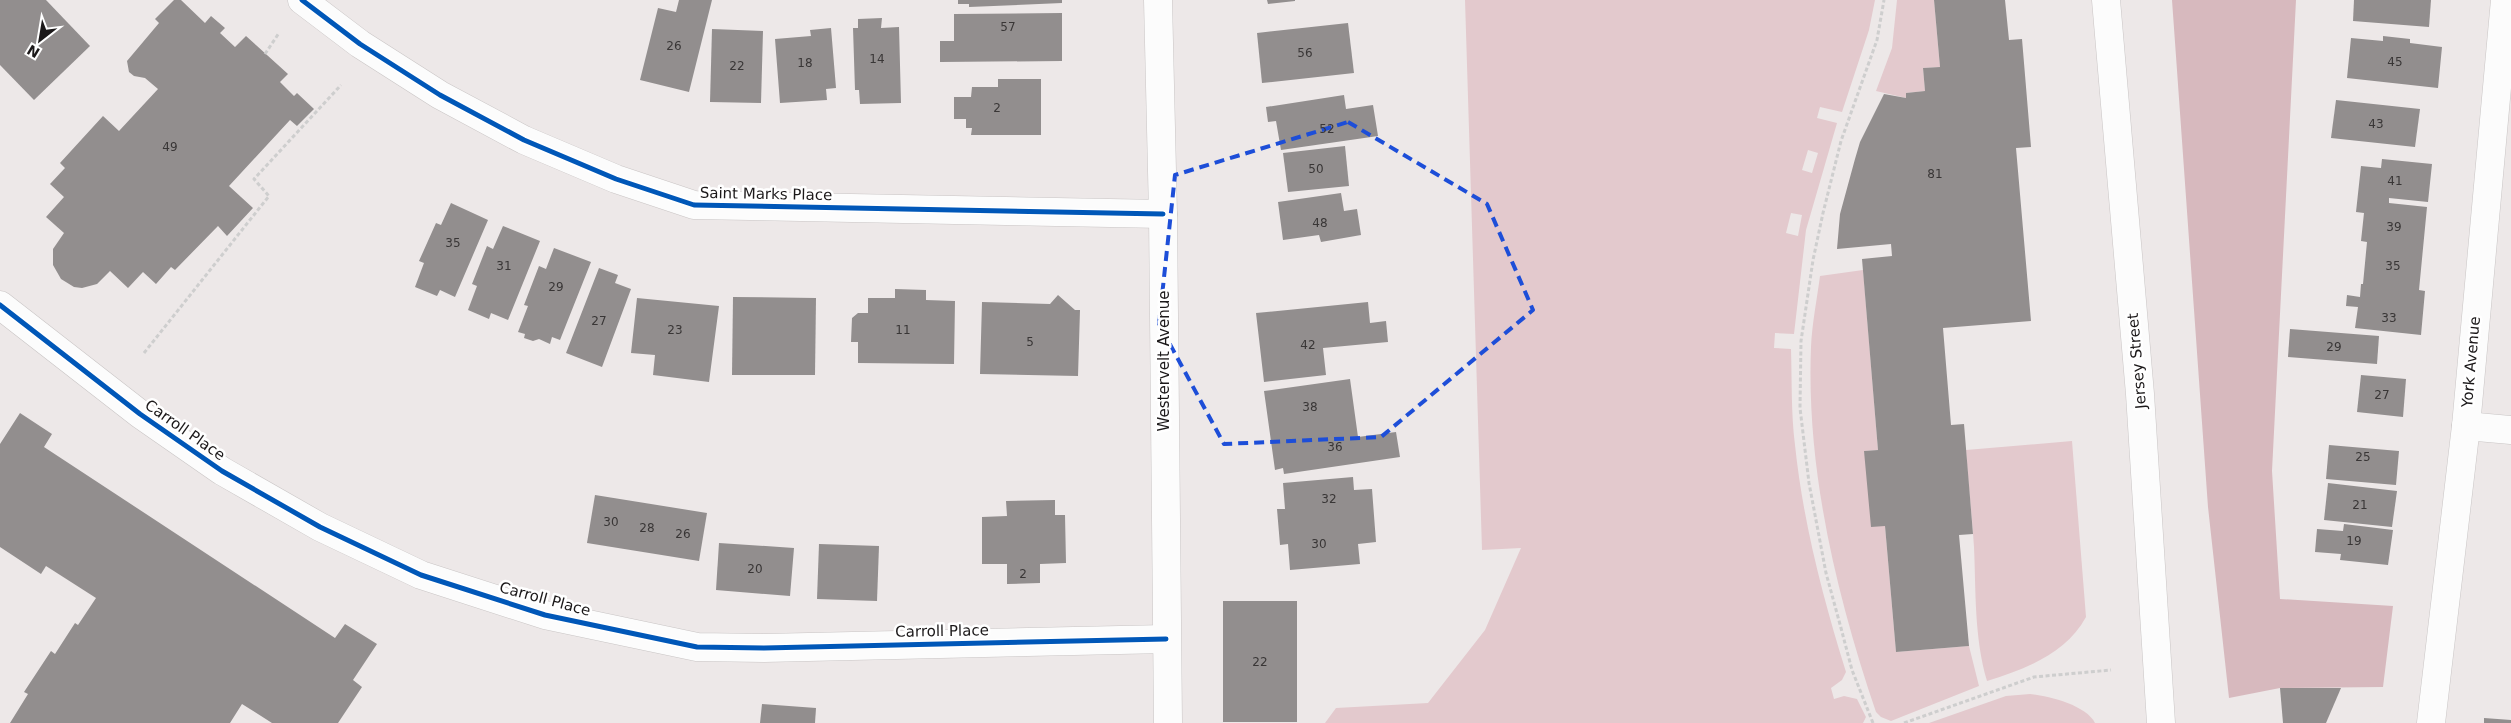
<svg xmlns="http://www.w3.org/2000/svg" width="2511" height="723" font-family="'DejaVu Sans',sans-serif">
  <rect width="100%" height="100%" fill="#ede8e8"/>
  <g fill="#e3c9cd" fill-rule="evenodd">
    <path d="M1465 0H1875L1869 30 1842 112 1820 107 1817 118 1837 123 1806 230 1794 334 1775 333 1774 348 1791 349C1792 381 1791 413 1795 445 1803 522 1823 598 1846 672L1842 680 1831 688 1834 699 1844 696 1857 699 1866 717 1863 723H1325L1336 708 1428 703 1485 630 1521 548 1482 550ZM1808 150 1818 153 1812 173 1802 170ZM1791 213 1802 215 1798 236 1786 233Z"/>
    <polygon points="1897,0 1934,0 1940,67 1923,68 1925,91 1906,93 1906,98 1876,91 1892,48"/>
    <path d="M1863 270 1878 450 1864 451 1885 526 1896 652 1969 646 1979 686 1891 721 1881 717 1876 712C1837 597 1806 470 1811 347 1812 324 1817 299 1820 276Z"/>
    <path d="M2072 441 2086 617C2066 654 2025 669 1987 681 1974 637 1976 591 1974 547 1972 514 1968 482 1966 450Z"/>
    <path d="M2030 694C2049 696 2086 705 2095 723H1929L2006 696Z"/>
  </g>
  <polygon fill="#d7b9be" points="2172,0 2296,0 2272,471 2280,599 2393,606 2383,687 2280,688 2229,698 2208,507"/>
  <g fill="#928e8e">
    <polygon points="0,0 46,0 90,46 34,100 0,65"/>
    <polygon points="174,0 181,0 205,23 211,16 225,28 220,33 235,47 246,36 288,74 280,82 294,96 297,93 314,109 297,126 290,120 229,186 253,208 227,236 218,226 175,270 171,267 156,284 143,272 128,288 110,271 97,284 82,288 74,287 61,279 53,265 53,249 64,233 46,217 64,197 50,184 65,168 60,163 103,116 119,131 158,89 145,78 134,76 129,72 127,61 159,23 155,19"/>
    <polygon points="679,0 712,0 689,92 640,80 658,8 676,12"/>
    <polygon points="958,0 1062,0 1062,3 969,7 969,4 958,4"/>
    <polygon points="1267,0 1295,0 1295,1 1268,4"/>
    <polygon points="1934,0 2005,0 2009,40 2022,39 2031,147 2016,148 2031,321 1943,328 1951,425 1964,424 1973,534 1959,535 1969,646 1896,652 1885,526 1871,527 1864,451 1878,450 1862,259 1892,256 1891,244 1837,249 1840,214 1855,159 1860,142 1884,94 1906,98 1906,93 1925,91 1923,68 1940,67"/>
    <polygon points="2354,0 2431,0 2429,27 2353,21"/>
    <polygon points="1062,13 1062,61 940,62 940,41 954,41 954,14"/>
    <polygon points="882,18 881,28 899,27 901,103 860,104 859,90 855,90 853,28 858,28 858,19"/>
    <polygon points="1348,23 1354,73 1262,83 1257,33"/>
    <polygon points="831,28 836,88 826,89 827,100 780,103 775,39 811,36 810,30"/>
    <polygon points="712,29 763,31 761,103 710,102"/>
    <polygon points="2383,36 2410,39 2410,43 2442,47 2438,88 2347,78 2351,38 2383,41"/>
    <polygon points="998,79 1041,79 1041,135 971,135 972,128 966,128 966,119 954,119 954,97 971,97 972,87 998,87"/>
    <polygon points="1344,95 1346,109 1373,105 1378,136 1281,150 1276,121 1268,122 1266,107"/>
    <polygon points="2336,100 2420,109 2415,147 2331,138"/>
    <polygon points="1345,146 1349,186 1288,192 1283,153"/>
    <polygon points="2382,159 2432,164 2428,202 2389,198 2389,203 2427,207 2419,290 2425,291 2421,335 2355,328 2358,307 2346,306 2347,295 2360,297 2361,284 2363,284 2367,242 2361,241 2364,213 2356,212 2361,166 2381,168"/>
    <polygon points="1341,193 1344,211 1357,209 1361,235 1321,242 1319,235 1283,240 1278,202"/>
    <polygon points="451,203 488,220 455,297 440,290 437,296 415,287 424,263 419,261 436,223 441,225"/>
    <polygon points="503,226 540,241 508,320 491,313 489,319 468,310 477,286 472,284 487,246 493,249"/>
    <polygon points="554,248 591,262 560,340 552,337 550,344 539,339 533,341 524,338 525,334 518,332 528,306 524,305 539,266 546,269"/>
    <polygon points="599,268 618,275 615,283 631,289 602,367 566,353"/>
    <polygon points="895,289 926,290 926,300 955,301 954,364 858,363 858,342 851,342 852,318 858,313 868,313 868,298 895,298"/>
    <polygon points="1058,295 1075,310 1080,310 1078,376 980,374 982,302 1050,304"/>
    <polygon points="733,297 816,298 815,375 732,375"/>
    <polygon points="637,298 719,306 709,382 653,375 655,355 631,353"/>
    <polygon points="1368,302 1370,323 1386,321 1388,342 1323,348 1326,375 1264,382 1256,313"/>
    <polygon points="2290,329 2379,336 2377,364 2288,357"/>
    <polygon points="2361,375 2406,379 2403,417 2357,412"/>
    <polygon points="1350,379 1358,437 1396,432 1400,457 1284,474 1283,468 1275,470 1264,391"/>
    <polygon points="20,413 52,434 44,447 335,638 345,624 377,644 353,680 362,687 338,723 272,723 242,704 230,723 10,723 28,694 24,692 51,651 55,654 75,623 78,625 96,598 46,566 41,574 0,547 0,444"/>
    <polygon points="2329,445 2399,451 2396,485 2326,479"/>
    <polygon points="1353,477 1354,490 1372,489 1376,542 1358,544 1360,564 1290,570 1288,544 1280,545 1277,509 1285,509 1283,483"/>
    <polygon points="2328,483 2397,491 2392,527 2324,520"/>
    <polygon points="595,495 707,513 699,561 587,543"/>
    <polygon points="1055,500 1055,515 1065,515 1066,563 1040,564 1040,583 1007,584 1007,564 982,564 982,517 1007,516 1006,501"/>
    <polygon points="2344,524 2393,530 2388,565 2340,560 2341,554 2315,552 2317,529 2343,531"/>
    <polygon points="719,543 794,548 790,596 716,590"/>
    <polygon points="819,544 879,546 877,601 817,599"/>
    <rect x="1223" y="601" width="74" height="121"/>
    <polygon points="2280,688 2341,688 2326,723 2283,723"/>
    <polygon points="762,704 816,708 815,723 760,723"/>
    <polygon points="2484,718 2511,720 2511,723 2484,723"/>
  </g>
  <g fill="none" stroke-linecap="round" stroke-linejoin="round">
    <defs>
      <g id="minor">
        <polyline points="302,0 360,44 440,95 524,140 616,179 694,205 1163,214"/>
        <polyline points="1158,0 1163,214 1168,723"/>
        <polyline points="2106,0 2140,394 2161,723"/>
        <polyline points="0,305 140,414 222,471 320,527 421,575 545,615 697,647 764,648 1166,639"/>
        <polyline points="2466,426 2511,430"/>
        <polyline points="2431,723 2466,426 2505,0"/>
      </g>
    </defs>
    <use href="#minor" stroke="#c9c5c5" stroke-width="29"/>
    <g stroke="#cecece" stroke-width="3" stroke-dasharray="4 2.5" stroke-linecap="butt">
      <polyline points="265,54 279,33"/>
      <polyline points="144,353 269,196 254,179 341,85"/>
      <polyline points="1873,723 1852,670 1841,628 1826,573 1809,483 1800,408 1801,341 1813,260 1823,213 1841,141 1877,40 1884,0"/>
      <polyline points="1904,723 2034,677 2111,670"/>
    </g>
    <use href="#minor" stroke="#fcfcfc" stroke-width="28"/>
    <defs>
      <g id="cycleway">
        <polyline points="302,0 360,44 440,95 524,140 616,179 694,205 1163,214"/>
        <polyline points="0,305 140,414 222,471 320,527 421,575 545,615 697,647 764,648 1166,639"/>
      </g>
    </defs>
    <use href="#cycleway" stroke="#fff" stroke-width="8"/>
    <use href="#cycleway" stroke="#0057b8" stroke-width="5"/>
  </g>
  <path fill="none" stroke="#1d4ed8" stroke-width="4" stroke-dasharray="10 6" stroke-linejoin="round" d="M1348 122 1487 204 1533 310 1381 437 1224 444 1159 324 1175 175Z"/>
  <g text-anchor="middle" stroke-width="5" stroke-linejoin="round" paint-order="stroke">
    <g font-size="12" fill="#393636">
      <text x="1008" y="31">57</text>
      <text x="674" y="50">26</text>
      <text x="1305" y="57">56</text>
      <text x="877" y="63">14</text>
      <text x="2395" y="66">45</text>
      <text x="805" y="67">18</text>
      <text x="737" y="70">22</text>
      <text x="997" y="112">2</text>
      <text x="2376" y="128">43</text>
      <text x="1327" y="133">52</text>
      <text x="170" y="151">49</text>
      <text x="1316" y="173">50</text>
      <text x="1935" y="178">81</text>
      <text x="2395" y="185">41</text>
      <text x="1320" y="227">48</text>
      <text x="2394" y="231">39</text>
      <text x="453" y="247">35</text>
      <text x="504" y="270">31</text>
      <text x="2393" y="270">35</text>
      <text x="556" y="291">29</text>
      <text x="2389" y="322">33</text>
      <text x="599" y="325">27</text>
      <text x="675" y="334">23</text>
      <text x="903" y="334">11</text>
      <text x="1030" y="346">5</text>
      <text x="1308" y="349">42</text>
      <text x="2334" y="351">29</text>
      <text x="2382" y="399">27</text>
      <text x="1310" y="411">38</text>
      <text x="1335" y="451">36</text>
      <text x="2363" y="461">25</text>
      <text x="1329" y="503">32</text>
      <text x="2360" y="509">21</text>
      <text x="611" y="526">30</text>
      <text x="647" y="532">28</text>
      <text x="683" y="538">26</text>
      <text x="2354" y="545">19</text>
      <text x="1319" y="548">30</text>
      <text x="755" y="573">20</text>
      <text x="1023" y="578">2</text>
      <text x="1260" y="666">22</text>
    </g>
    <g font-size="15" fill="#1b1819" stroke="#fff">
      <text transform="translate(766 194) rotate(1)" y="5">Saint Marks Place</text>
      <text transform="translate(1164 361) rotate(-90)" y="5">Westervelt Avenue</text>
      <text transform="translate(2137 361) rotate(-95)" y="5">Jersey Street</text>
      <text transform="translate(2471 362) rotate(-85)" y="5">York Avenue</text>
      <text transform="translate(185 430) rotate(35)" y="5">Carroll Place</text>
      <text transform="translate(545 599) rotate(15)" y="5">Carroll Place</text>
      <text transform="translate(942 631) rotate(-1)" y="5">Carroll Place</text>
    </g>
  </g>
  <g transform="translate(40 40) rotate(211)" stroke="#ffffff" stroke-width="4" paint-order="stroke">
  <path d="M0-4L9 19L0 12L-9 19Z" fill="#1b1819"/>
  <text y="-8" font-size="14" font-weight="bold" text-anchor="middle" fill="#1b1819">N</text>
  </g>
</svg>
